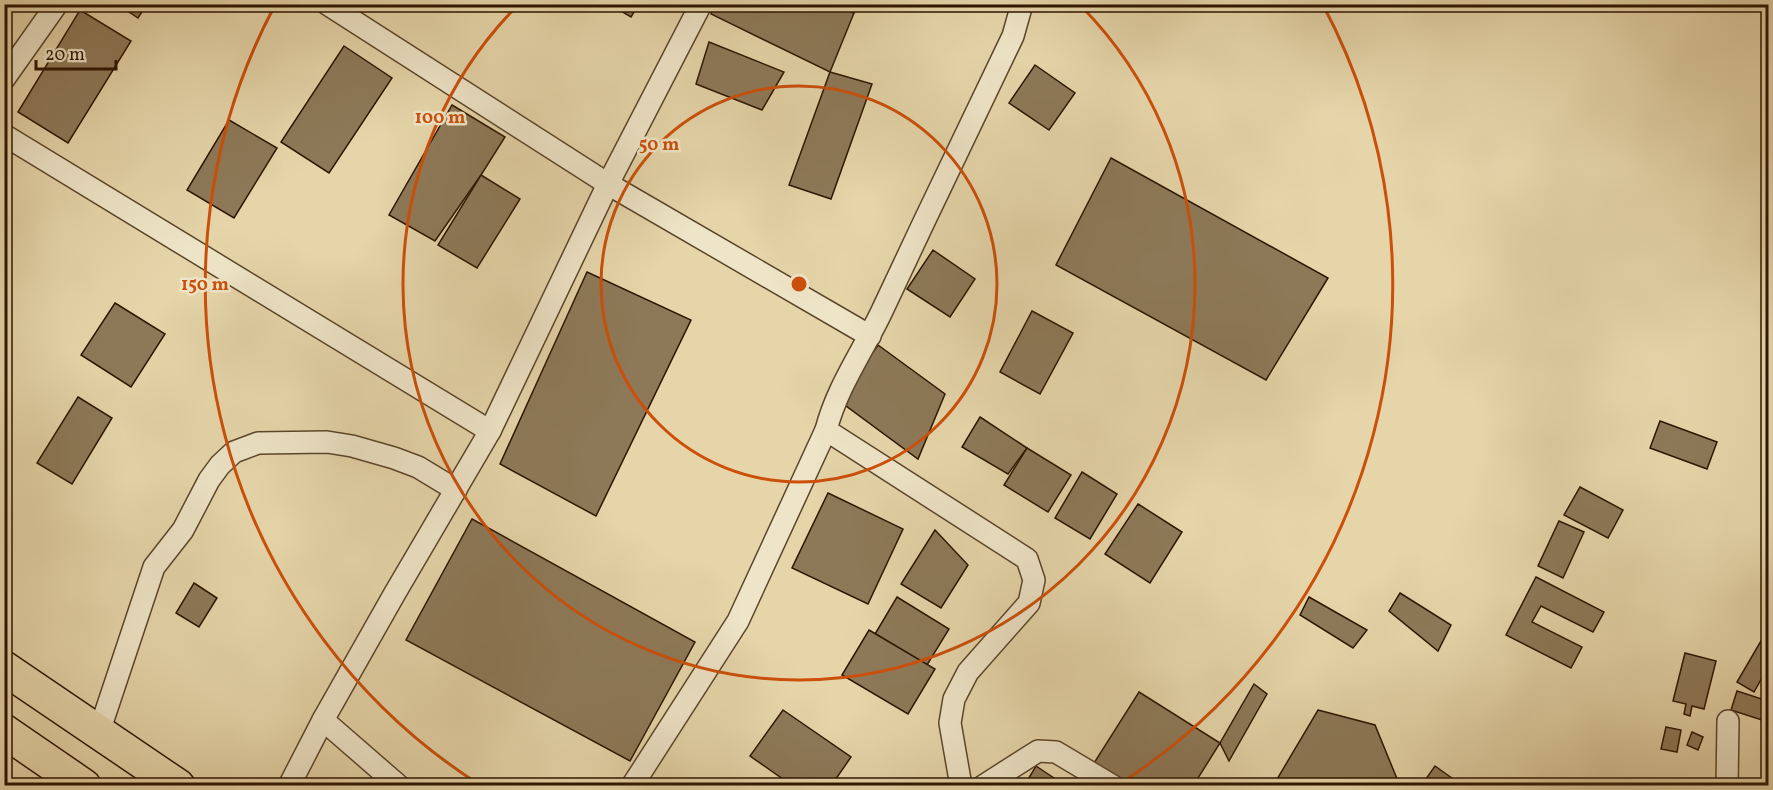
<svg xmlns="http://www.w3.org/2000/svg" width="1773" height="790" font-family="Vollkorn,serif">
  <rect width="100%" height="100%" fill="#e5d5a9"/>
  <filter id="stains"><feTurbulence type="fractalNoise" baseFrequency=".00333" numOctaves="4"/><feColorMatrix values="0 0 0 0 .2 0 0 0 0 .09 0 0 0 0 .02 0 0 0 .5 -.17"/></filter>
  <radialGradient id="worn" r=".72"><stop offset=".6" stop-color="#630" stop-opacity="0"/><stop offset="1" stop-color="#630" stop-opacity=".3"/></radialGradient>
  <g fill="#8d7958" stroke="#2d1500" stroke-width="1.5">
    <polygon points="117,4 147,4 138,18"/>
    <polygon points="609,4 639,4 631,17"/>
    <polygon points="715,4 834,4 854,13 830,72 711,14"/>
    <polygon points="834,4 858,4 854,13"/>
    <polygon points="80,10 131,41 68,143 18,112"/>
    <polygon points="709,42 784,72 762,110 696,84"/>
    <polygon points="344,46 392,78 329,173 281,142"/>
    <polygon points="1035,65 1075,93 1049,130 1009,103"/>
    <polygon points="830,72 872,84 831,199 789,185"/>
    <polygon points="452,105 505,137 481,175 435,241 389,215"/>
    <polygon points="229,120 277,148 234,218 187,190"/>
    <polygon points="1111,158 1328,278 1266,380 1056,265"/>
    <polygon points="481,175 520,199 477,268 438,245"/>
    <polygon points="933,250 975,279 950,317 907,289"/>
    <polygon points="587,272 691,320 596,516 500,464"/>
    <polygon points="115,303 165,334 131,387 81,355"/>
    <polygon points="1032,311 1073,333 1040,394 1000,372"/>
    <polygon points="878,345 945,394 918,459 838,400"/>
    <polygon points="78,397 112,418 72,484 37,463"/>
    <polygon points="980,417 1027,448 1008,474 962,447"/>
    <polygon points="1660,421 1717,442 1707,469 1650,448"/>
    <polygon points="1027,448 1071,475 1048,512 1004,485"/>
    <polygon points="1082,472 1117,494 1090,539 1055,518"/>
    <polygon points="1580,487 1623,510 1608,538 1564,515"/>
    <polygon points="828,493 903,529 868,604 792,568"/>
    <polygon points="1138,504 1182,532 1150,583 1105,554"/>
    <polygon points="472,519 695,642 630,761 406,640"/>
    <polygon points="1559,521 1584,532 1563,578 1538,566"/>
    <polygon points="935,530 968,565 941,608 901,584"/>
    <polygon points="1536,577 1604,612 1593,632 1541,606 1532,622 1582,647 1571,668 1506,635"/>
    <polygon points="194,583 217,598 199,627 176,613"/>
    <polygon points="1400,593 1451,625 1438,651 1389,611"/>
    <polygon points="897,597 949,629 927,665 875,634"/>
    <polygon points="1309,597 1367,630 1353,648 1300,615"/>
    <polygon points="869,630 935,669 908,714 842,675"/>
    <polygon points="1765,634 1768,636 1768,667 1754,692 1737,682"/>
    <polygon points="1685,653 1716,661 1704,709 1692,706 1690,716 1684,714 1686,704 1673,701"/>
    <polygon points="1254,684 1267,694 1229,761 1220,743"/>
    <polygon points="1737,691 1768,701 1768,722 1731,710"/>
    <polygon points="1139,692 1220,743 1193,786 1113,786 1089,771"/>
    <polygon points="783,710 851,757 831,786 793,786 750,756"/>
    <polygon points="1318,710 1375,725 1400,786 1273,786"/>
    <polygon points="1666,727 1681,730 1677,752 1661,749"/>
    <polygon points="1692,732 1703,737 1698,750 1687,745"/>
    <polygon points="1036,766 1066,786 1024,786"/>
    <polygon points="1435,766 1463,786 1421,786"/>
  </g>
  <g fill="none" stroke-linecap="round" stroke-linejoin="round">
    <defs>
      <g id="street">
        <polyline points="327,4 608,184 870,336"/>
        <polyline points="4,79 57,4"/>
        <polyline points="4,135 490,431"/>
        <polyline points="826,430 1027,559 1034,580 1029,603 968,672 954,699 950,723 961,786"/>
        <polyline points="323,720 399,786"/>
        <polyline points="99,732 154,567 183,530 209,480 220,465 234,452 258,443 327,442 352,446 394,458 418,467 456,490"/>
        <polyline points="289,786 323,720 395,593 490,431 608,184 701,4"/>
        <path d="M632 786 738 621 826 430C837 387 863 351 882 311 925 219 969 127 1013 36L1022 4"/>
        <polyline points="983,786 1038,751 1056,752 1113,786"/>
        <polyline points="1727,786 1728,721"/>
      </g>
      <g id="primary">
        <polyline points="4,668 178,786"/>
        <polyline points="4,731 84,786"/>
      </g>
    </defs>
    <use href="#street" stroke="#5b452a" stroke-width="24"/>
    <use href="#primary" stroke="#2d1500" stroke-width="36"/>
    <use href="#street" stroke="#eee4c7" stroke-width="21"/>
    <use href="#primary" stroke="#e5d5a9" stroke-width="33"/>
  </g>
  <g fill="none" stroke="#cc4f0a" stroke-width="3">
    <circle cx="799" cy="284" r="198"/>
    <path d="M1081 6A396 396 0 1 1 517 6"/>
    <path d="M480 785A594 594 0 0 1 275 5M1323 5A594 594 0 0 1 1118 785"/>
  </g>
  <circle cx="799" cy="284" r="9" fill="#cc4f0a" stroke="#eee4c7" stroke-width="3"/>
  <g font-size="18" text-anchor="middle" font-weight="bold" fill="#cc4f0a" stroke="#eee4c7" stroke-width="5" stroke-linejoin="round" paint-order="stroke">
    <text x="440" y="123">100 m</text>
    <text x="659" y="150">50 m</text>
    <text x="205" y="290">150 m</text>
  </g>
  <rect width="1773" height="790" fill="none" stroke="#e5d5a9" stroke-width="24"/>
  <rect x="6" y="6" width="1761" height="778" fill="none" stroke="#2d1500" stroke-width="3"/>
  <rect x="12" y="12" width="1749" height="766" fill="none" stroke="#2d1500" stroke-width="1.5"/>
  <path d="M36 60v9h80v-9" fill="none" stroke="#2d1500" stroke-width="3"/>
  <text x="45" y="60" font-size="18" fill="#2d1500" stroke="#eee4c7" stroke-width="4.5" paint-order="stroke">20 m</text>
  <rect width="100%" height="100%" filter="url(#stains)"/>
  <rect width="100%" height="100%" fill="url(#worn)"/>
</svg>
